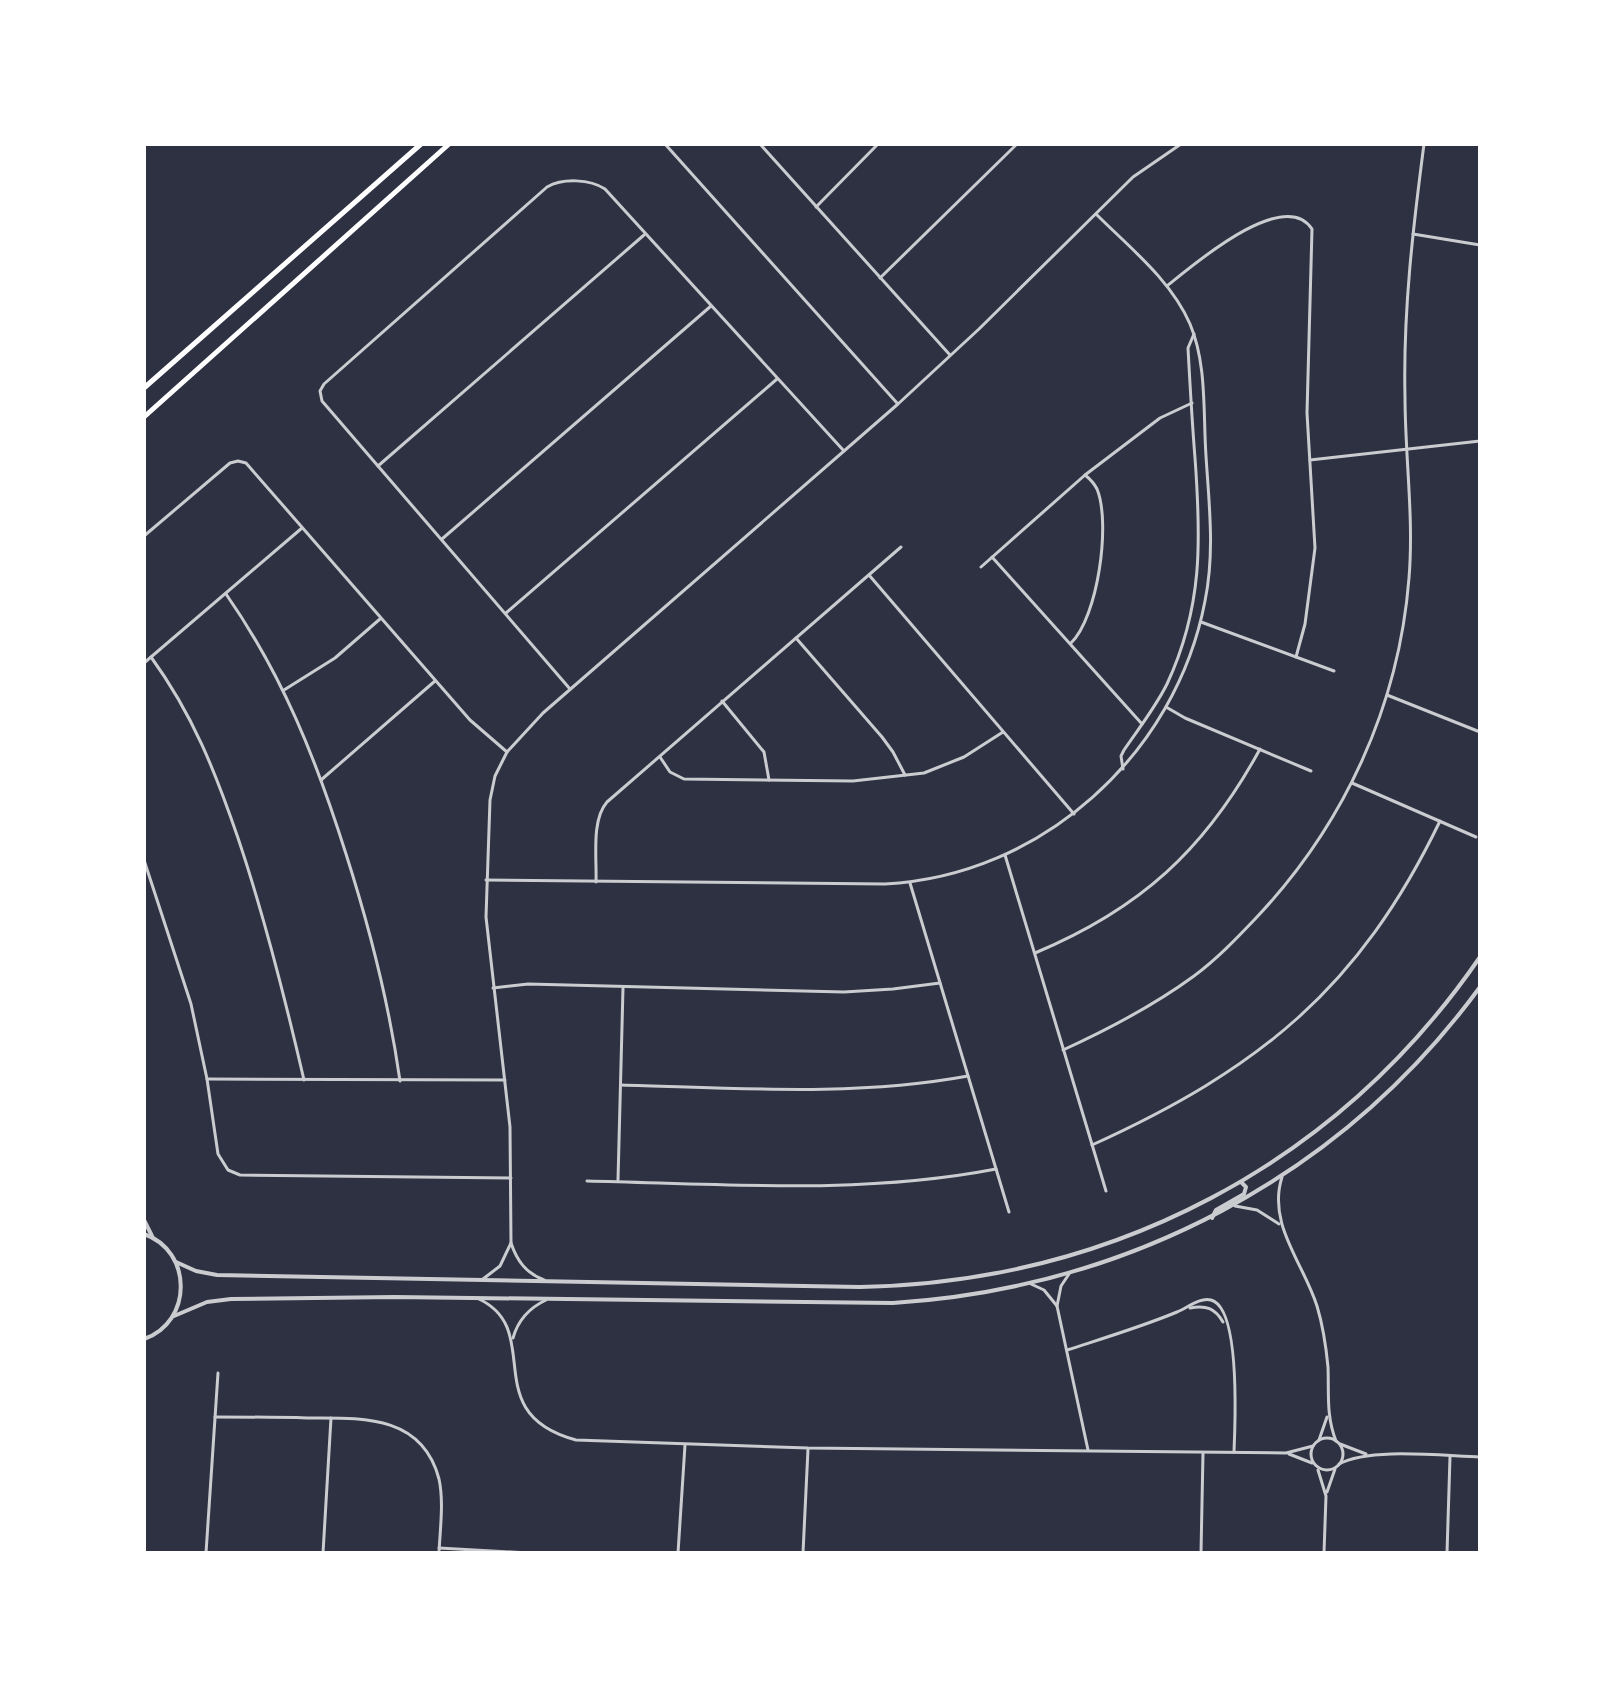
<svg xmlns="http://www.w3.org/2000/svg" width="1624" height="1697" font-family="'Libre Baskerville',serif">
  <rect width="100%" height="100%" fill="#2d3142"/>
  <g fill="none" stroke-linecap="round" stroke-linejoin="round">
    <g stroke="#caccd0" stroke-width="3">
      <polyline points="665,144 897,403"/>
      <polyline points="760,144 950,355"/>
      <polyline points="816,207 878,144"/>
      <polyline points="1413,234 1480,245"/>
      <polyline points="880,278 1017,144"/>
      <path d="M1167 286C1192 266 1284 186 1312 229L1307 413 1315 548 1305 624 1296 657"/>
      <polyline points="1310,460 1480,441"/>
      <polyline points="378,466 644,235"/>
      <polyline points="144,536 230,463 238,461 246,463 470,720 507,752"/>
      <polyline points="442,539 711,306"/>
      <polyline points="992,557 1142,724"/>
      <polyline points="981,567 1085,475 1160,418 1192,403"/>
      <polyline points="869,575 1074,814"/>
      <path d="M226 594C283 676 316 759 346 854 370 929 389 1003 400 1081"/>
      <polyline points="506,613 777,379"/>
      <polyline points="1201,622 1334,671"/>
      <polyline points="796,638 882,737 893,752 905,775"/>
      <path d="M1071 643C1098 617 1111 523 1097 489 1094 483 1090 479 1085 475"/>
      <path d="M151 657C193 715 215 771 238 838 265 918 285 998 304 1080"/>
      <polyline points="144,663 302,528"/>
      <path d="M570 689 322 401 320 391 324 384 547 187C563 178 590 179 605 189L844 451"/>
      <polyline points="284,690 335,658 380,619"/>
      <polyline points="1387,695 1480,732"/>
      <polyline points="722,701 764,752 769,780"/>
      <polyline points="1166,707 1185,718 1311,771"/>
      <polyline points="660,757 670,772 684,779 853,781 924,773 964,757 1003,732"/>
      <path d="M1123 769 1121 756 1124 750C1139 728 1155 708 1167 684 1203 607 1201 540 1195 458 1192 421 1190 385 1188 348L1194 334"/>
      <polyline points="321,780 435,681"/>
      <polyline points="1352,783 1476,837"/>
      <polyline points="1005,855 1106,1191"/>
      <polyline points="144,860 191,1004 207,1079 218,1154 228,1170 240,1175 511,1178"/>
      <path d="M486 880 885 884C1042 876 1176 754 1205 601 1215 552 1209 504 1206 456 1203 412 1207 364 1190 324 1171 280 1129 247 1096 214"/>
      <path d="M596 882C597 859 591 820 607 802L901 547"/>
      <polyline points="910,883 1009,1212"/>
      <path d="M1035 953C1140 909 1205 850 1260 749"/>
      <polyline points="493,988 528,984 844,992 893,989 940,983"/>
      <path d="M1063 1050C1109 1029 1153 1006 1194 976 1217 959 1237 938 1256 918 1344 825 1399 706 1409 578 1414 517 1405 457 1405 397 1403 312 1413 228 1424 144"/>
      <polyline points="207,1079 505,1080"/>
      <path d="M621 1085C736 1088 854 1097 968 1076"/>
      <path d="M1092 1145C1259 1069 1359 989 1440 821"/>
      <path d="M1282 1177C1267 1224 1303 1262 1317 1306 1323 1326 1326 1346 1328 1367 1329 1393 1326 1416 1336 1441"/>
      <polyline points="618,1180 623,988"/>
      <path d="M587 1181C723 1184 862 1195 996 1169"/>
      <polyline points="1235,1206 1257,1210 1279,1224"/>
      <path d="M511 1243C517 1261 526 1273 544 1280"/>
      <polyline points="1069,1274 1061,1286 1057,1306 1088,1450"/>
      <polyline points="483,1279 500,1266 511,1243 510,1127 486,917 490,800 495,776 507,752 543,713 898,404 979,329 1133,177 1181,144"/>
      <polyline points="1031,1284 1044,1290 1057,1306"/>
      <path d="M479 1299C546 1331 476 1413 576 1440L808 1448 1286 1453 1313 1446"/>
      <path d="M1190 1308C1206 1305 1215 1308 1223 1322"/>
      <path d="M513 1338C518 1320 529 1308 546 1300"/>
      <path d="M1067 1350C1104 1338 1141 1327 1177 1312 1187 1308 1200 1297 1211 1300 1241 1308 1235 1427 1234 1452"/>
      <path d="M215 1417C245 1417 276 1417 307 1418 361 1418 422 1414 439 1479 444 1502 440 1529 439 1553"/>
      <circle cx="1327" cy="1454" r="16"/>
      <polyline points="1319,1440 1327,1417"/>
      <polyline points="1340,1444 1366,1454"/>
      <polyline points="1289,1454 1312,1463"/>
      <path d="M1339 1464C1369 1447 1444 1456 1480 1457"/>
      <polyline points="1318,1470 1326,1496 1324,1553"/>
      <polyline points="1327,1492 1335,1469"/>
      <polyline points="439,1548 528,1553"/>
      <polyline points="206,1553 218,1373"/>
      <polyline points="323,1553 331,1418"/>
      <polyline points="678,1553 685,1445"/>
      <polyline points="803,1553 808,1449"/>
      <polyline points="1201,1553 1203,1453"/>
      <polyline points="1447,1553 1450,1457"/>
    </g>
    <g stroke="#caccd0" stroke-width="4">
      <polyline points="1212,1218 1216,1210 1244,1194 1246,1187 1241,1182"/>
      <polyline points="144,1220 152,1236"/>
      <path d="M144 1234C193 1251 193 1322 144 1339"/>
      <path d="M176 1262 196 1271 217 1275 860 1287C1112 1282 1337 1165 1480 957"/>
      <path d="M174 1316 207 1302 231 1299 395 1297 893 1303C1127 1288 1341 1177 1480 987"/>
    </g>
    <g stroke="#fff" stroke-width="5">
      <polyline points="144,388 421,144"/>
      <polyline points="144,417 449,144"/>
    </g>
  </g>
  <rect width="1624" height="1697" fill="none" stroke="#ffffff" stroke-width="292"/>
</svg>
